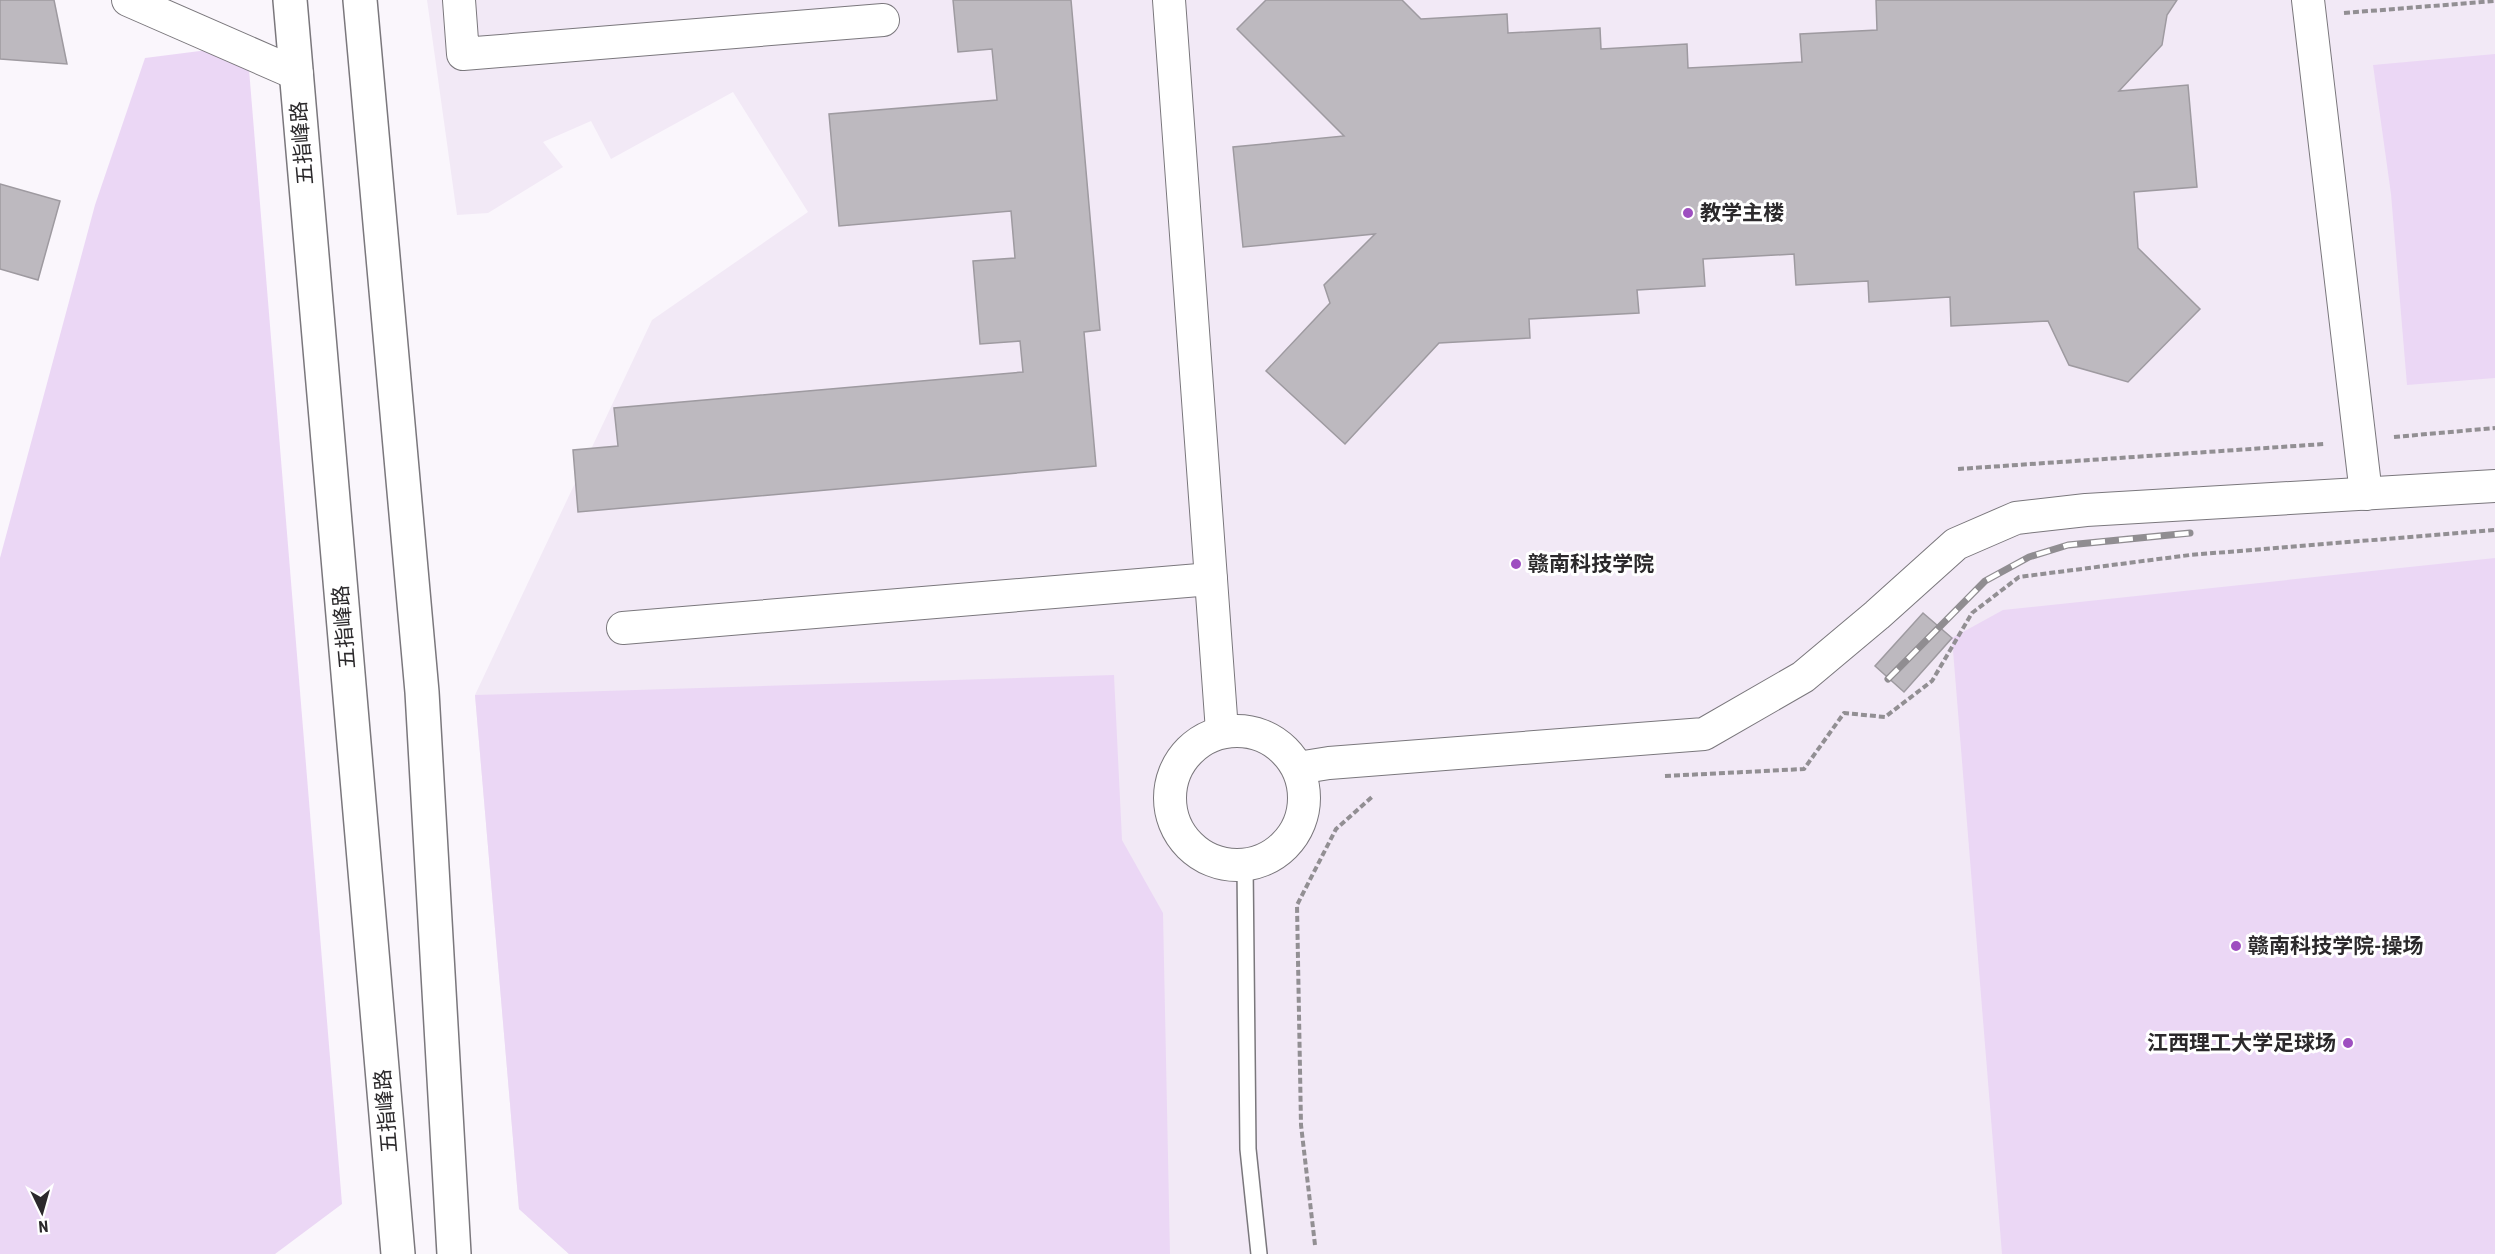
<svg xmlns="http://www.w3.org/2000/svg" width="2495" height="1254" font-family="'Roboto Condensed','Noto Sans SC',sans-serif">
  <rect width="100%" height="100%" fill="#faf6fc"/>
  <polygon fill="#f2e9f6" points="427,0 2495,0 2495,1254 569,1254 519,1209 475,695 652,320 808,212 733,92 611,159 591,121 543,142 563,167 488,213 457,215"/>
  <g fill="#ebd7f5">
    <polygon points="247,45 342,1204 275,1254 0,1254 0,558 95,205 145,58"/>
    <polygon points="2495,54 2495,378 2407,385 2391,194 2373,65"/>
    <polygon points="2495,558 2495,1254 2002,1254 1952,638 2003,610"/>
    <polygon points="1114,675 1122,840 1163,913 1170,1254 569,1254 519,1209 475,695"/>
  </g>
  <g fill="#bdb9bf" stroke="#9e9aa0" stroke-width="1.5">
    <polygon points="0,0 54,0 67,64 0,59"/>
    <polygon points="953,0 1071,0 1100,330 1084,332 1096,466 578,512 573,450 618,446 614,408 1023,372 1020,341 980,344 973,261 1015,258 1011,211 839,226 829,114 997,100 992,49 958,52"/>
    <polygon points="1266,0 1402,0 1421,19 1507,14 1508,33 1600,28 1601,49 1687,44 1688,68 1802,62 1800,34 1877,30 1876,0 2177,0 2167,15 2162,45 2119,91 2188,85 2197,187 2134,192 2138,248 2200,309 2128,382 2069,365 2048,321 1951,326 1950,297 1869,302 1868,281 1796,285 1794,254 1703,259 1705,286 1637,290 1639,313 1529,319 1530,338 1439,343 1345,444 1266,371 1330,303 1324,285 1375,234 1243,247 1233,147 1344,136 1237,29"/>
    <polygon points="0,184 60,201 38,280 0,269"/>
    <polygon points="1923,613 1952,638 1904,692 1875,666"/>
  </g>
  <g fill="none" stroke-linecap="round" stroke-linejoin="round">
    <defs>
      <polyline id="service" points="1245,865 1248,1149 1259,1254"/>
      <g id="minor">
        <polyline points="128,0 297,74"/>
        <polyline points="459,0 463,54 883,20"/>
        <polyline points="1169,0 1222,731"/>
        <polyline points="2308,0 2366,494"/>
        <polyline points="623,628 1211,579"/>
        <circle cx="1237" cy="798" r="67"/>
        <polyline points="1298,768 1329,763 1704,734 1803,677 1877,615 1956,544 2016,518 2086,510 2495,486"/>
      </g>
      <g id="secondary">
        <polyline points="290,0 398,1254"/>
        <polyline points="360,0 422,692 454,1254"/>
      </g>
    </defs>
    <use href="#service" stroke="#7a777c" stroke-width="18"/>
    <use href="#minor" stroke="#7a777c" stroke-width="34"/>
    <use href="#secondary" stroke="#7a777c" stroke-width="36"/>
    <g stroke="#928f93" stroke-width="4" stroke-dasharray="6 3" stroke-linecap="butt">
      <polyline points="2344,13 2495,1"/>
      <polyline points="2394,437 2495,428"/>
      <polyline points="1958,469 2324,444"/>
      <polyline points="1665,776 1804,769 1844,713 1885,717 1932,681 1972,613 2019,577 2190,555 2495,530"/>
      <polyline points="1315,1245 1301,1125 1297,905 1336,829 1373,796"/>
    </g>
    <use href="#service" stroke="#fff" stroke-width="15"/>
    <use href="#minor" stroke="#fff" stroke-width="32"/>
    <use href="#secondary" stroke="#fff" stroke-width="33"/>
    <defs>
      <polyline id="rail" points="1888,679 1985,581 2029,557 2068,545 2190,533"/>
    </defs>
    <use href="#rail" stroke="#908d91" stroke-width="7"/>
    <use href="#rail" stroke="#fff" stroke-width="4.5" stroke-dasharray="14" stroke-linecap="butt"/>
  </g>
  <g fill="#9e4fc0" stroke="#fff" stroke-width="2">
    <circle cx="1688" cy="213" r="6"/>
    <circle cx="1516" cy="564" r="6"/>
    <circle cx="2236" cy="946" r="6"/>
    <circle cx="2348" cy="1043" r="6"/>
  </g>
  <g text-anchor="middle" stroke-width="6" stroke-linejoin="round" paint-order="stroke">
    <g font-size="21" fill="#2b292b" stroke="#fff">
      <text transform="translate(302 143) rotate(-95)" y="7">五指峰路</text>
      <text transform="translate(344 627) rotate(-95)" y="7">五指峰路</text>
      <text transform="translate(386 1111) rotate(-95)" y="7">五指峰路</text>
    </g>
    <g font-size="21" font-weight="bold" fill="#2b292b" stroke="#fff" text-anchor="start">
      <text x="1700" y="220">教学主楼</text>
      <text x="1528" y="571">赣南科技学院</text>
      <text x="2248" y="953">赣南科技学院-操场</text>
      <text x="2336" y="1050" text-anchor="end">江西理工大学足球场</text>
    </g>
  </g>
  <g transform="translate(42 1212) rotate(175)" stroke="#ffffff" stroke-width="4.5" paint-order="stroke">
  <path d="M0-4.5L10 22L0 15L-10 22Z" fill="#2b292b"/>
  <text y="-9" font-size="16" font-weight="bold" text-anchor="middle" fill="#2b292b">N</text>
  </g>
</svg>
